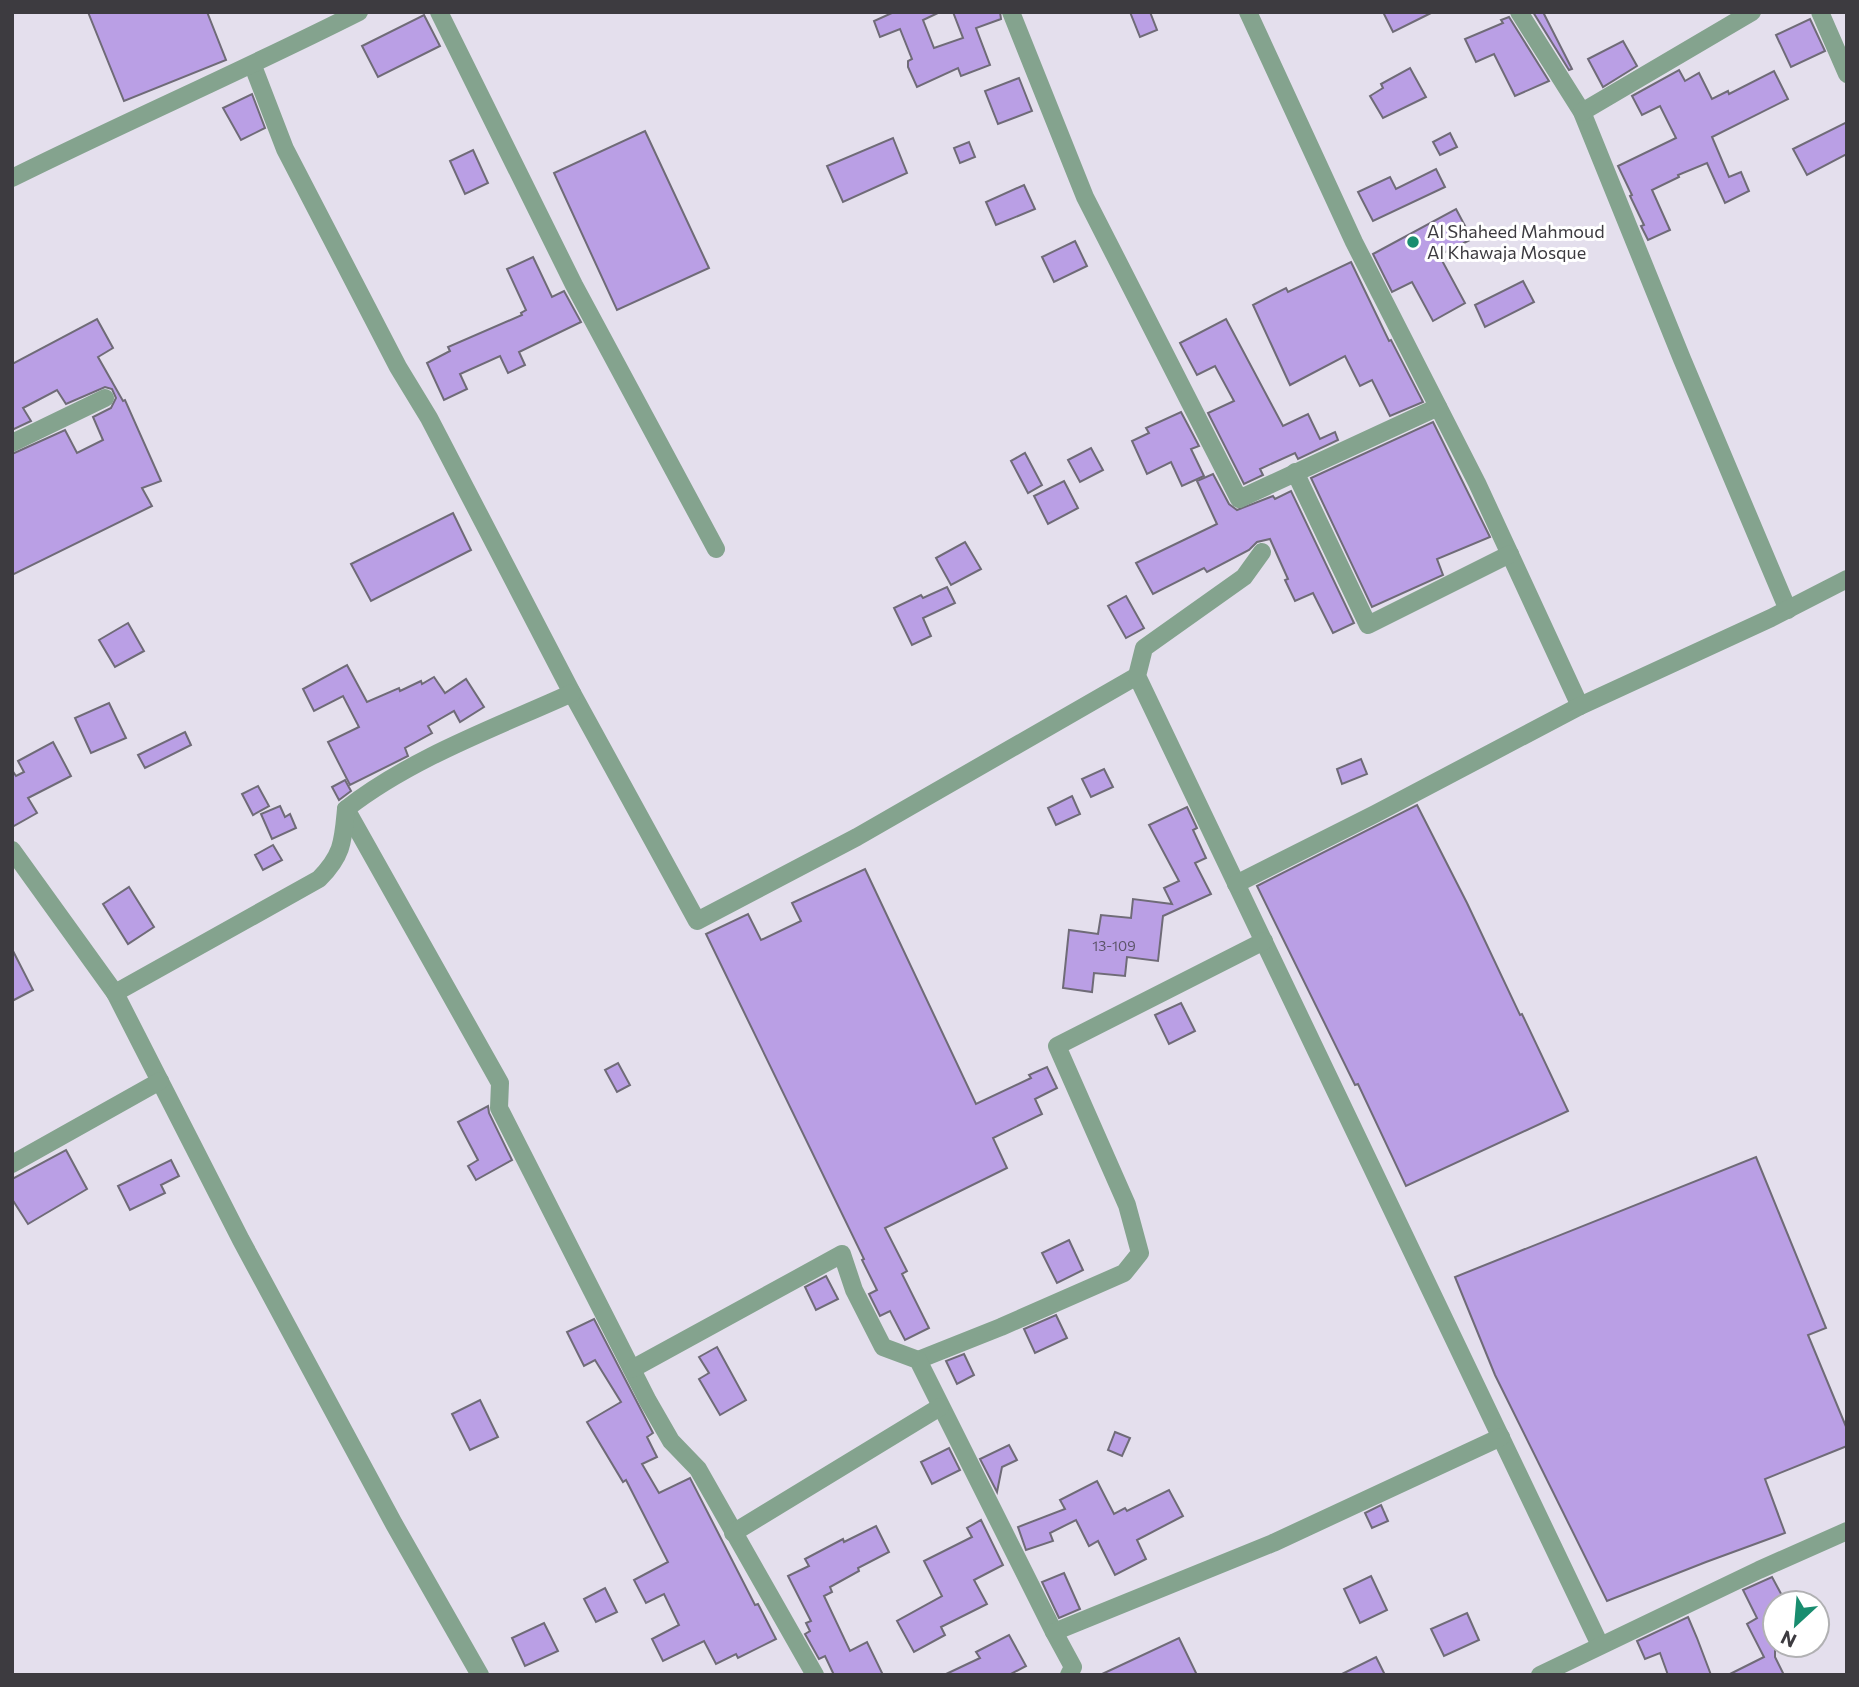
<svg xmlns="http://www.w3.org/2000/svg" width="1859" height="1687" font-family="Commissioner,sans-serif">
  <rect width="100%" height="100%" fill="#e4dfed"/>
  <g fill="#ba9fe5" stroke="#6f6b77" stroke-width="2">
    <polygon points="88,12 207,12 226,60 124,101"/>
    <polygon points="894,12 940,12 923,20 934,48 963,38 953,12 1000,12 1001,19 976,28 990,65 961,76 958,68 917,87 908,67 908,61 912,59 900,29 880,37 874,21"/>
    <polygon points="1130,12 1150,12 1157,30 1140,37"/>
    <polygon points="1383,12 1433,12 1393,32"/>
    <polygon points="1533,12 1543,12 1572,69 1569,70"/>
    <polygon points="424,15 440,46 378,77 362,46"/>
    <polygon points="1509,17 1549,81 1515,96 1494,54 1476,62 1465,39 1503,23 1501,20"/>
    <polygon points="1810,19 1825,51 1791,67 1776,35"/>
    <polygon points="1623,41 1637,66 1603,87 1588,59"/>
    <polygon points="1410,68 1426,97 1383,118 1370,96 1383,88 1381,84"/>
    <polygon points="1679,70 1685,81 1699,73 1712,99 1728,91 1729,94 1774,71 1788,99 1712,137 1729,177 1741,172 1749,191 1725,203 1707,163 1678,175 1679,177 1652,190 1670,230 1648,240 1641,226 1644,225 1630,196 1632,195 1618,166 1676,138 1660,106 1642,115 1632,96"/>
    <polygon points="1019,78 1032,111 998,124 985,91"/>
    <polygon points="252,94 265,128 241,140 223,108"/>
    <polygon points="1847,122 1847,154 1807,175 1793,149"/>
    <polygon points="645,131 709,268 617,310 554,173"/>
    <polygon points="1450,133 1457,147 1440,155 1433,142"/>
    <polygon points="893,138 907,173 843,202 827,166"/>
    <polygon points="969,142 975,157 960,163 954,148"/>
    <polygon points="473,150 488,183 465,194 450,161"/>
    <polygon points="1436,169 1445,187 1373,221 1358,192 1390,177 1396,189"/>
    <polygon points="1024,185 1035,209 996,225 986,202"/>
    <polygon points="1456,209 1472,239 1439,255 1465,303 1433,321 1412,282 1392,292 1373,254"/>
    <polygon points="1075,241 1087,266 1054,282 1042,257"/>
    <polygon points="533,257 552,297 564,291 581,322 519,352 525,365 508,373 500,356 460,374 467,389 444,400 427,363 450,351 448,347 522,315 521,313 526,310 507,269"/>
    <polygon points="1351,262 1389,341 1391,340 1423,402 1390,416 1372,380 1360,386 1345,356 1290,385 1253,305 1286,288 1288,292"/>
    <polygon points="1523,281 1534,302 1485,327 1475,305"/>
    <polygon points="97,319 113,348 98,357 123,401 125,400 161,481 142,488 152,506 12,575 12,454 65,430 77,453 103,440 93,417 111,408 116,398 112,389 105,387 66,404 57,390 23,408 31,421 12,430 12,364"/>
    <polygon points="1226,319 1283,426 1308,414 1320,439 1335,432 1338,440 1298,459 1295,453 1260,469 1263,475 1244,484 1208,413 1234,401 1215,366 1197,375 1180,343"/>
    <polygon points="1181,412 1199,446 1191,449 1204,476 1182,486 1171,462 1147,474 1132,441 1149,433 1146,428"/>
    <polygon points="1433,422 1490,537 1437,559 1443,575 1372,607 1311,478"/>
    <polygon points="1091,448 1103,470 1080,482 1068,460"/>
    <polygon points="1025,453 1042,485 1028,493 1011,461"/>
    <polygon points="1213,474 1229,504 1237,510 1273,496 1275,499 1291,491 1354,623 1333,633 1313,593 1295,601 1285,580 1288,579 1270,539 1257,542 1249,550 1207,572 1204,568 1153,594 1136,563 1217,524 1197,481"/>
    <polygon points="1064,481 1078,508 1048,524 1034,496"/>
    <polygon points="453,513 471,550 371,601 351,564"/>
    <polygon points="965,542 981,569 951,585 936,558"/>
    <polygon points="947,587 955,603 923,618 931,636 912,645 894,608 921,595 923,598"/>
    <polygon points="1126,596 1144,628 1126,638 1108,606"/>
    <polygon points="128,623 144,651 115,667 99,640"/>
    <polygon points="347,665 367,702 399,688 400,691 421,681 422,684 434,677 445,693 466,679 484,707 460,722 454,711 428,726 432,733 405,748 408,756 350,785 328,742 359,727 343,696 314,711 303,689"/>
    <polygon points="109,703 126,738 91,753 75,718"/>
    <polygon points="185,732 191,745 145,768 138,755"/>
    <polygon points="53,742 71,776 28,798 37,813 12,827 12,770 16,776 24,772 18,761"/>
    <polygon points="1361,759 1367,774 1342,784 1337,769"/>
    <polygon points="1104,769 1113,787 1091,797 1082,779"/>
    <polygon points="345,780 351,791 339,800 332,787"/>
    <polygon points="258,786 269,806 253,815 242,794"/>
    <polygon points="1072,796 1080,814 1056,825 1048,808"/>
    <polygon points="1417,805 1467,903 1520,1015 1522,1014 1568,1111 1406,1186 1358,1084 1355,1085 1257,886"/>
    <polygon points="280,806 285,817 290,814 296,828 272,839 261,814"/>
    <polygon points="1187,807 1197,828 1193,830 1206,858 1195,863 1211,894 1163,916 1158,961 1127,957 1125,976 1094,973 1092,992 1063,988 1069,930 1098,934 1101,915 1131,918 1133,899 1172,904 1164,888 1179,881 1149,825"/>
    <polygon points="273,845 282,860 263,870 255,855"/>
    <polygon points="865,869 976,1104 1031,1078 1029,1075 1047,1067 1057,1088 1035,1099 1042,1114 993,1138 1007,1168 885,1228 907,1271 902,1274 929,1328 905,1340 890,1311 880,1316 869,1294 877,1290 862,1260 864,1259 706,934 748,914 761,940 801,921 792,903"/>
    <polygon points="129,887 154,927 128,944 103,904"/>
    <polygon points="12,949 33,990 12,1001"/>
    <polygon points="1181,1003 1195,1031 1169,1044 1155,1015"/>
    <polygon points="618,1063 630,1085 617,1092 605,1070"/>
    <polygon points="488,1106 489,1113 512,1160 476,1180 468,1166 478,1160 458,1122"/>
    <polygon points="66,1150 87,1189 28,1224 12,1199 12,1179"/>
    <polygon points="1756,1157 1826,1328 1808,1335 1847,1429 1847,1446 1765,1479 1785,1533 1706,1562 1607,1601 1495,1375 1455,1277"/>
    <polygon points="171,1160 179,1176 161,1185 165,1193 130,1210 118,1186"/>
    <polygon points="1069,1240 1083,1270 1057,1283 1042,1253"/>
    <polygon points="826,1276 838,1299 816,1310 805,1287"/>
    <polygon points="1056,1315 1067,1338 1035,1353 1024,1329"/>
    <polygon points="594,1319 653,1433 647,1437 657,1457 642,1464 659,1493 690,1478 755,1605 758,1604 776,1639 738,1658 736,1654 716,1664 704,1641 663,1661 652,1639 679,1625 664,1594 646,1603 634,1580 668,1562 626,1480 623,1482 587,1422 621,1402 595,1360 584,1366 567,1332"/>
    <polygon points="717,1347 746,1400 720,1415 699,1379 709,1373 699,1357"/>
    <polygon points="964,1354 974,1375 957,1384 946,1361"/>
    <polygon points="480,1400 498,1437 470,1450 452,1414"/>
    <polygon points="1115,1432 1130,1438 1122,1456 1108,1450"/>
    <polygon points="1009,1445 1017,1460 1002,1467 997,1492 980,1459"/>
    <polygon points="949,1448 960,1470 932,1484 921,1462"/>
    <polygon points="1097,1481 1114,1514 1125,1508 1127,1511 1169,1490 1183,1516 1137,1540 1146,1559 1115,1575 1098,1541 1089,1546 1076,1520 1050,1533 1053,1541 1026,1550 1018,1527 1065,1509 1060,1500"/>
    <polygon points="1381,1505 1388,1521 1372,1528 1365,1513"/>
    <polygon points="981,1520 1003,1565 974,1580 987,1604 941,1627 945,1635 914,1652 897,1621 942,1596 924,1561 972,1537 967,1528"/>
    <polygon points="876,1526 889,1552 858,1568 859,1571 830,1587 832,1592 824,1596 850,1651 867,1642 883,1675 834,1675 825,1656 819,1659 805,1634 810,1631 806,1623 811,1621 788,1576 809,1566 805,1559 843,1539 844,1542"/>
    <polygon points="1064,1573 1080,1609 1059,1618 1042,1582"/>
    <polygon points="1371,1576 1387,1610 1360,1623 1344,1589"/>
    <polygon points="1772,1577 1786,1603 1775,1603 1775,1657 1784,1675 1728,1675 1764,1657 1747,1624 1757,1618 1743,1590"/>
    <polygon points="605,1588 617,1612 596,1622 584,1599"/>
    <polygon points="1467,1613 1479,1640 1444,1656 1431,1629"/>
    <polygon points="1688,1617 1697,1638 1711,1675 1668,1675 1660,1653 1645,1659 1637,1641"/>
    <polygon points="544,1623 558,1651 525,1666 512,1638"/>
    <polygon points="1009,1635 1026,1666 1009,1675 944,1675 980,1658 976,1652"/>
    <polygon points="1179,1638 1197,1675 1100,1675"/>
    <polygon points="1376,1657 1385,1675 1340,1675"/>
  </g>
  <g fill="none" stroke-linecap="round" stroke-linejoin="round">
    <g stroke="#84a38e" stroke-width="18">
      <polyline points="439,12 574,285 716,549"/>
      <polyline points="1011,12 1085,197 1239,499 1438,407"/>
      <polyline points="1248,12 1354,242 1477,483 1580,706"/>
      <polyline points="1519,12 1582,112 1682,359 1788,610"/>
      <polyline points="1820,12 1847,74"/>
      <polyline points="253,66 285,149 398,367 429,418 572,693 697,921 857,837 1137,676"/>
      <polyline points="1582,112 1752,12"/>
      <path d="M12 178C127 121 244 70 359 12"/>
      <polyline points="12,443 105,398"/>
      <polyline points="1295,472 1368,625 1510,554"/>
      <polyline points="1262,552 1244,577 1144,648 1137,676 1600,1645"/>
      <polyline points="346,809 500,1083 499,1108 648,1401 671,1441 698,1469 815,1675"/>
      <polyline points="12,850 115,993 241,1240 394,1524 480,1675"/>
      <polyline points="1236,884 1375,814 1580,706 1771,618 1847,579"/>
      <path d="M115 993 319 879C343 855 343 841 346 809 411 758 497 727 572 693"/>
      <polyline points="12,1164 160,1081"/>
      <polyline points="918,1360 1001,1327 1124,1273 1140,1253 1127,1205 1057,1046 1264,941"/>
      <polyline points="632,1369 842,1254 854,1290 883,1347 918,1360 1054,1632"/>
      <polyline points="733,1533 940,1407"/>
      <polyline points="1069,1675 1073,1667 1054,1632 1273,1543 1501,1437"/>
      <polyline points="1540,1675 1759,1570 1847,1531"/>
    </g>
  </g>
  <circle fill="#198d6f" stroke="#fff" stroke-width="2.5" cx="1413" cy="242" r="7"/>
  <g text-anchor="middle" stroke-width="6" stroke-linejoin="round" paint-order="stroke">
    <g font-size="14" fill="#5c5469">
      <text x="1114" y="951">13-109</text>
    </g>
    <g font-size="18" fill="#3d3b40" stroke="#fff" text-anchor="start">
      <text x="1427" y="238">Al Shaheed Mahmoud<tspan x="1427" dy="21">Al Khawaja Mosque</tspan></text>
    </g>
  </g>
  <rect width="1859" height="1687" fill="none" stroke="#3d3b40" stroke-width="28"/>
  <g transform="translate(1796 1624) rotate(206)"><circle r="33" fill="#ffffff" stroke="#b1b1b3" stroke-width="2"/>
  <path d="M0-5L12 26L0 18L-12 26Z" fill="#198d6f"/>
  <text y="-10" font-size="19" font-weight="bold" text-anchor="middle" fill="#3d3b40">N</text>
  </g>
</svg>
